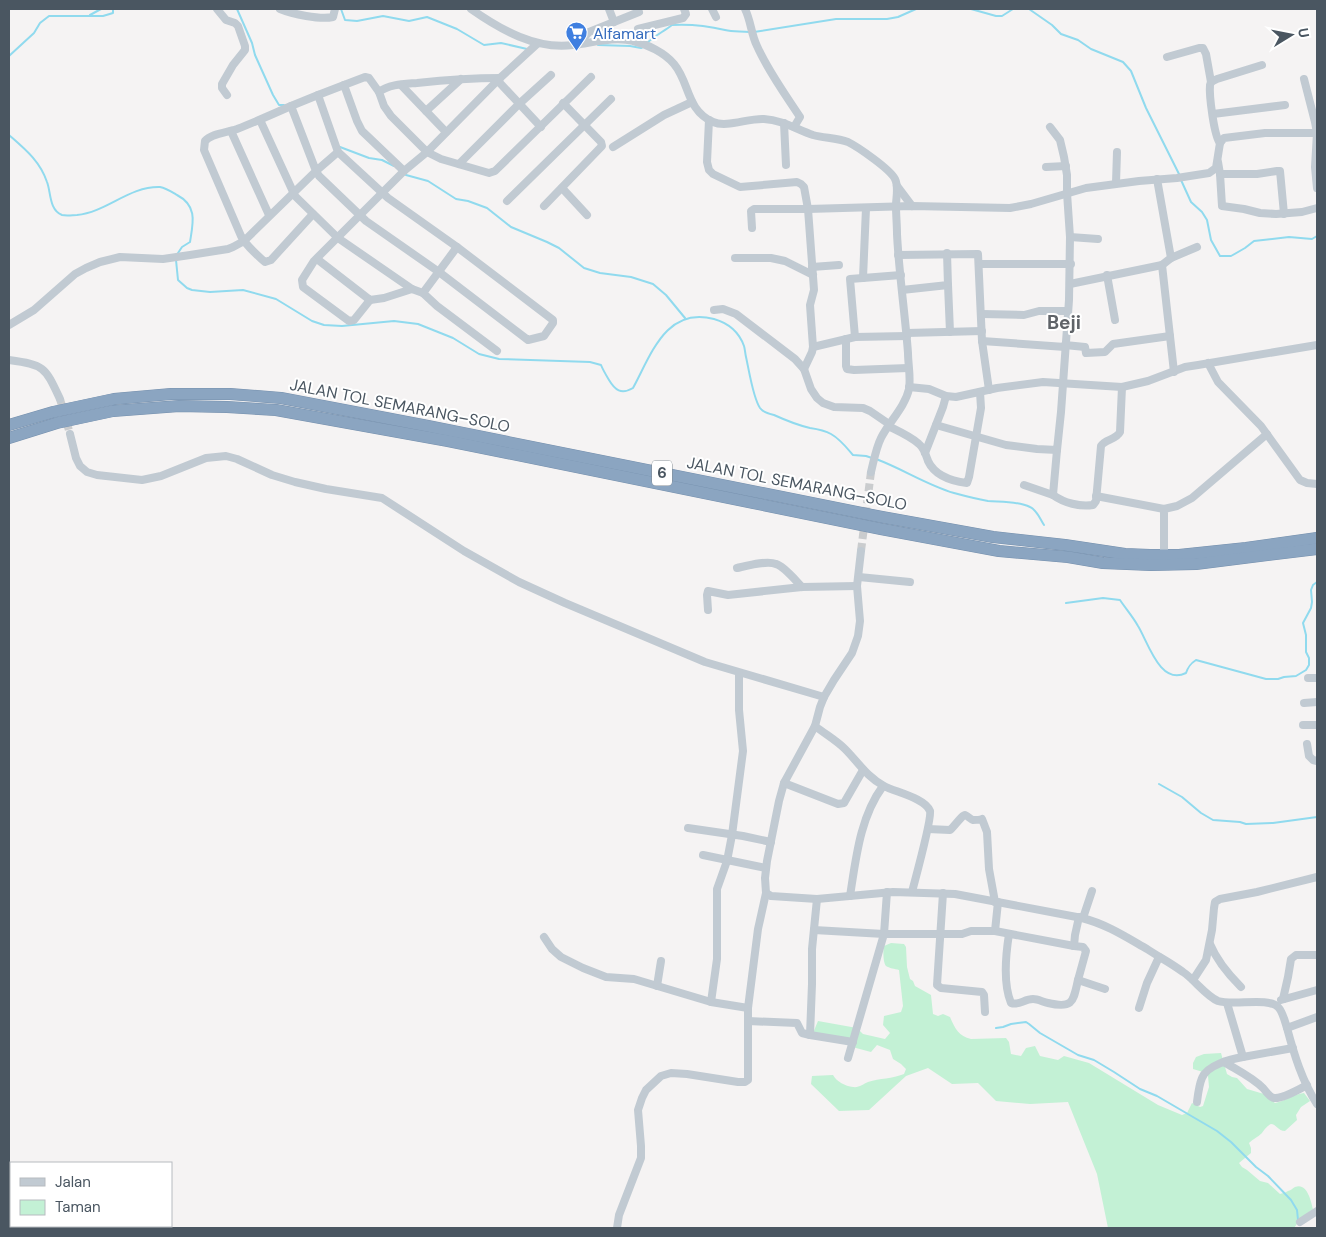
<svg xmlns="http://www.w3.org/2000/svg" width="1326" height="1237" font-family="'DM Sans',sans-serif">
  <rect width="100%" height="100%" fill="#f5f3f3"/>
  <path fill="#c3f1d5" d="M891 943 904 944 906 947 907 967 910 979 913 981 915 986 931 995 933 1014 938 1016 943 1014 950 1017C955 1029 959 1036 971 1039L1006 1038 1009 1042 1011 1054 1021 1056 1026 1048 1035 1046 1040 1056 1058 1060 1064 1056 1089 1063 1158 1105 1182 1115 1187 1113 1192 1103 1200 1107 1203 1106 1209 1087 1208 1076 1203 1072 1193 1069V1063L1196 1057 1204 1054 1221 1053 1227 1074 1232 1077 1237 1078 1247 1089 1264 1094 1275 1103C1286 1101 1293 1094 1304 1093L1310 1101 1301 1107 1296 1115 1297 1120 1285 1131C1278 1131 1276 1124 1271 1124 1268 1125 1264 1130 1262 1133 1258 1137 1253 1139 1249 1143L1251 1148V1153L1239 1163 1242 1167 1247 1170 1260 1181 1268 1183 1280 1194C1282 1193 1285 1193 1288 1191 1290 1191 1293 1188 1295 1187 1307 1182 1311 1201 1313 1209L1302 1217 1294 1228H1108L1097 1174 1068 1102 1030 1104 996 1101 978 1083 952 1084 928 1068 906 1076 869 1110 839 1111 811 1084 812 1076 833 1075C837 1082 845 1086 853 1087 859 1088 863 1084 868 1082 880 1078 892 1079 904 1074L906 1069 901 1064 893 1059 890 1050 877 1045 871 1052 856 1048 813 1033 818 1021 857 1028 863 1034 885 1039 890 1033 883 1025 884 1016 901 1012 903 1006 899 970C895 969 889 968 886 966 883 963 883 950 884 946Z"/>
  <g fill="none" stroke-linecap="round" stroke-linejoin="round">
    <g stroke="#90daee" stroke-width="2">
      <polyline points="237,9 252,43 255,55 273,95 279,105 284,105"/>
      <polyline points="341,9 345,20 357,21 383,16 409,21 427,17 457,29 484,45 501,43 527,49"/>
      <polyline points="971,9 996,16 1002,16 1013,9"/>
      <polyline points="1029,9 1052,25 1061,34 1078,40 1091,49 1123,62 1131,71 1146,108 1180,176"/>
      <polyline points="90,15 101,9"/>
      <polyline points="754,32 836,19 887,19 898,17 916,9"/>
      <path d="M646 44C654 36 663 32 672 25 689 24 708 26 725 30 733 32 741 31 749 32"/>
      <polyline points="598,45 630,46 641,48 643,47"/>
      <polyline points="9,56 34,33 40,23 49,16 103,16 113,13 113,9"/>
      <path d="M9 135C25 149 40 161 47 182 51 192 49 210 62 215 67 216 73 215 77 215 107 212 129 186 160 187 166 188 172 192 177 195 198 206 193 223 190 242L182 247 178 253"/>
      <polyline points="340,147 369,158 382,160 394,166"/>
      <polyline points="404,173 406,175 428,181 456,199 468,201 487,208 511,227 547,242 559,248 584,268 600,273 631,277 653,284 666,295 685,318"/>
      <polyline points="1181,180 1191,202 1202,212 1207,220 1211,240 1220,256 1231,256 1245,248 1254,241 1289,237 1312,239 1317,236"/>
      <path d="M176 260 178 280 187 288 192 290 210 292 243 290 276 299 312 321 324 325 342 326 394 321 418 324 453 338 479 354 499 359 590 362 601 365C603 370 606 375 609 380 615 390 621 395 633 388 651 355 666 306 714 319 728 323 739 332 744 346 745 349 745 353 746 357 749 370 753 398 760 408 763 412 769 414 774 415 785 420 797 425 810 428 817 429 824 430 831 434 840 439 847 448 853 455L866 456 872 458"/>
      <path d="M876 459C903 469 927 485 954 493 965 496 977 499 988 501 1001 502 1018 501 1030 507 1037 510 1040 519 1044 525"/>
      <path d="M1066 603 1103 598 1120 600C1126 609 1133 617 1138 626 1148 642 1160 686 1186 673 1188 667 1190 664 1196 660L1266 679H1278L1284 677 1296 676 1306 670 1309 665V658L1306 652V635L1303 623 1311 608 1312 602 1311 590 1313 585 1317 582"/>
      <polyline points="1159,784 1182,797 1201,813 1213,820 1240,822 1246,824 1273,823 1317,817"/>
      <polyline points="996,1028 1003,1027 1011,1024 1026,1022 1029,1024 1040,1033 1078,1055 1094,1060 1114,1072 1140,1089 1157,1096 1217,1131 1231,1142 1256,1167 1268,1176 1291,1200 1297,1210 1298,1220"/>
    </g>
    <g stroke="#caccce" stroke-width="8" stroke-dasharray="8 4" stroke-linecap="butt">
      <polyline points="60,399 70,434"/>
      <polyline points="861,551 871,472"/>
    </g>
    <defs>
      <g id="highway">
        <polyline points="9,425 53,412 114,399 171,394 230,394 281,398 428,426 882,517 993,537 1065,545 1125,554 1150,555 1179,555 1246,548 1317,538"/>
        <polyline points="9,438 57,423 113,411 179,406 227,407 276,410 448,441 881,529 999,551 1068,557 1103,563 1151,565 1196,564 1317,549"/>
      </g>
    </defs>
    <use href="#highway" stroke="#7690ad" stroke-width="12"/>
    <g stroke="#c1cad2" stroke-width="8">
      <polyline points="217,9 226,20 235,23 238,26 245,46 245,50 233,65 222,84 222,88 227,95"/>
      <path d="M280 9C292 14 320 20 333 17L335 9"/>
      <path d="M471 9C501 30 536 50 573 45 592 43 614 36 633 41 647 44 665 53 674 64 690 83 686 110 713 122 727 128 748 118 764 119 782 120 796 129 813 135 824 138 837 138 848 142 858 147 890 169 895 179 899 187 896 197 896 206 896 215 897 225 897 234 899 274 905 313 908 353 908 364 911 378 909 389 905 407 889 422 881 438 876 448 874 460 871 472"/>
      <polyline points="609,9 614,22"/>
      <polyline points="712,9 716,17"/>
      <path d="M745 9C751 21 751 34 757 46 768 71 785 94 800 117L794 127"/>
      <polyline points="638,29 683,18 686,14 684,9"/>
      <polyline points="578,45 589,32 639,12"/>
      <polyline points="1167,57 1199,48 1203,48 1206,54 1211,82"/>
      <path d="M500 78C472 78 445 80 417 83 405 84 389 84 379 92L384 106 391 116 427 152 441 159 489 173 495 171 591 77"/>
      <polyline points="1304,79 1315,122 1317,133 1315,167 1317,188"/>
      <polyline points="498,81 541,127"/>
      <polyline points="344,85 365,77 369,78 379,92"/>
      <polyline points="401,85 446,132"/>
      <polyline points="318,95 344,85 357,121 362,131 404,171"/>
      <polyline points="291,106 318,95 338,152"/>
      <polyline points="426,111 461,79"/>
      <polyline points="1213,114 1285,105"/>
      <polyline points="260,120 295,196 338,238 412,289"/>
      <polyline points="709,120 707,162 709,170 713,174 740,187 797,182 801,184 804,187 808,209 814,290 810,305 813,347 855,337 907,336"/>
      <polyline points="784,123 786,165"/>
      <polyline points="231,131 269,215"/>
      <path d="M1220 143C1214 136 1209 95 1210 85L1211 82 1217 79 1262 65"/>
      <polyline points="613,147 664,115 692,102"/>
      <polyline points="1218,162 1220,174 1222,206 1244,209 1260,213 1276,214 1302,212 1317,208"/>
      <polyline points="459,164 519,104 551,75"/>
      <polyline points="1046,167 1066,166"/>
      <polyline points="1220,174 1257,174 1277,171 1280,171 1284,214"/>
      <polyline points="1116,183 1117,152"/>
      <polyline points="897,186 912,206"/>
      <polyline points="562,188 587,215"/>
      <polyline points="507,201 611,99"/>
      <polyline points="544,206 602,146 601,142 563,103"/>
      <polyline points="752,228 751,211 754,209 808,209 912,206 1010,208 1031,204 1086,188 1139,181 1177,178 1209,173 1216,168 1220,143 1224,138 1265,133 1317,133"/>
      <polyline points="1070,237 1098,239"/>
      <polyline points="457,247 423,293 437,306 497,351"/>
      <polyline points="898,255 978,254 982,341 989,390"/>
      <polyline points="735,258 771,258 785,261 813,275"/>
      <polyline points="1171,258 1197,247"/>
      <polyline points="317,259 370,300 384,298 412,289 423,293"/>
      <polyline points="980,264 1071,264"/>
      <polyline points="1162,265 1174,372"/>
      <polyline points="812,267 839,265"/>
      <polyline points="1107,275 1115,320"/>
      <polyline points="863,278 866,208"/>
      <polyline points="1070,284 1162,265 1171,258 1157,179"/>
      <polyline points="948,285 950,332"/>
      <polyline points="902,290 948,285 947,253"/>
      <polyline points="370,300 354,320 349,321 303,287 302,280 314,261 404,171 427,152 500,78 537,44"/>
      <polyline points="714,310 723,309 736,314 795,359 804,369 811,389 817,398 823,403 834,407 863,408 870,411 889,424"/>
      <polyline points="982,314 1024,315 1039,311 1068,311"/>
      <path d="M9 325 34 310 75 274 86 268 100 262 120 257 163 259 190 255 228 249 233 247 244 241 316 171 338 152 388 198 457 247 553 320V323L544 336 528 340 439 272 366 221 319 176 316 171 291 106C273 114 255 122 237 129 226 133 212 133 205 141L204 150 241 236C247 247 256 254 265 262L271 260 313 214"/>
      <polyline points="907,333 982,331"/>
      <polyline points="855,337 850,279 901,275"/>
      <polyline points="846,339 846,366 847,369 854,370 908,368"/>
      <polyline points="982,341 1065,347"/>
      <polyline points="1065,345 1085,347 1086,353 1105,352 1113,344 1170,336"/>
      <path d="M9 360C45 365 45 367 60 399"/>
      <polyline points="1208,363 1218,382 1261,426 1300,480 1307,483 1317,484"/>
      <polyline points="804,369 812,352 813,347"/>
      <polyline points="909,387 929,389 946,396 956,397 997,388 1043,382 1122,387 1148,381 1185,367 1198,365 1317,345"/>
      <polyline points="936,425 1006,445 1037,449 1057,450 1061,412 1069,300 1070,237 1067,193 1067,175 1064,157 1060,140 1050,127"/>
      <path d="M888 426C898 431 910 436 919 444 924 448 926 455 928 461 935 476 951 481 967 483L969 477 981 408 980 392"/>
      <polyline points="70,434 76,458 80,466 87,472 97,475 142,480 161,476 206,458 226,456 237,459 272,475 295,482 326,489 382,498 464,551 519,582 565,603 705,662 824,697"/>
      <path d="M1057 450 1053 495C1064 503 1080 507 1093 505L1096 501 1101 446C1105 439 1116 440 1120 432L1122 387"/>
      <polyline points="925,453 943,407 946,396"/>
      <polyline points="1024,485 1053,495"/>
      <polyline points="1096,496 1164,509"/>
      <path d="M861 551 857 586 860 621 858 636 852 653 834 680 824 697 820 707 815 726 784 783 779 801 767 861 765 878 766 893 771 896 817 899 893 892 955 894 1082 918C1106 924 1126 937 1147 949 1159 957 1171 963 1183 972 1194 979 1206 996 1218 1001 1233 1006 1268 997 1278 1007 1283 1012 1285 1022 1287 1028L1317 1017"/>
      <polyline points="1164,555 1164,509 1177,506 1192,498 1267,434"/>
      <path d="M737 568C746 566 767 560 776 564 784 566 796 581 802 587"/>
      <polyline points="859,577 910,582"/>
      <polyline points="708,610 707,595 708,591 728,595 802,587 857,586"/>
      <polyline points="1308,678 1317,678"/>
      <polyline points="1304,703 1317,702"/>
      <polyline points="1303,725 1317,725"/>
      <path d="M815 726C825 734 836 740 845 749 858 762 867 777 884 786 895 792 925 798 930 811 932 819 915 880 912 892"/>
      <polyline points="1307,744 1309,756 1313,760 1317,761"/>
      <polyline points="784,783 838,804 844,803 863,770"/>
      <polyline points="688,828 743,836 771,842"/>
      <path d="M928 829 950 830C954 827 962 815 965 815 968 816 970 819 973 820 975 820 980 820 982 819L987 832 989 869 995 902"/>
      <polyline points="703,855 766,868"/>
      <polyline points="943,893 937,985 941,988 982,992 984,995 985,1012"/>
      <path d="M850 896C856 858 860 817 883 786"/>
      <polyline points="1079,917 1075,935 1074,946 1083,947 1086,951 1078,980 1105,989"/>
      <polyline points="1083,918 1092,891"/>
      <polyline points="814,930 884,934 962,934 971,931 995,931 1074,946"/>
      <polyline points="995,931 998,902"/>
      <path d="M1009 934C1006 953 1003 984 1011 1003 1019 1006 1024 999 1033 999 1038 999 1043 1002 1048 1003 1074 1009 1073 1001 1078 980"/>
      <polyline points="544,937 552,949 561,957 583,968 606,977 634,979 711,1002 748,1008"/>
      <path d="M1210 944C1217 961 1228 974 1241 987"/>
      <polyline points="1193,980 1206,960 1212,930 1214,908 1215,902 1220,899 1257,892 1317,877"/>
      <polyline points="657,986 661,961"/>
      <polyline points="1283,999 1288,977 1291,959 1296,955 1317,955"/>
      <polyline points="1281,1000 1317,990"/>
      <polyline points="711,1002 717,959 717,889 727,861 732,835 743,751 739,710 739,673"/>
      <polyline points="1227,1003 1243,1057 1293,1048"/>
      <polyline points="1139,1008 1147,983 1159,957"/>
      <polyline points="748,1021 797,1023 802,1033 810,1035 853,1042"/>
      <path d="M1287 1028C1294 1054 1302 1081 1317 1104"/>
      <polyline points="810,1035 812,984 812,949 817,899"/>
      <polyline points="848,1058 884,934 887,892"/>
      <path d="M1224 1062C1237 1070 1252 1077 1263 1088 1266 1091 1269 1097 1274 1098 1281 1099 1300 1089 1307 1085"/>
      <path d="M1197 1102C1198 1094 1199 1085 1202 1078 1207 1065 1231 1059 1243 1057"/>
      <polyline points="1300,1222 1317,1211"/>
      <polyline points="617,1228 619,1215 641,1158 641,1146 638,1110 642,1098 646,1090 661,1076 671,1073 687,1074 738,1082 745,1082 748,1080 748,1008 758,929 766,893"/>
    </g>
    <use href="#highway" stroke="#8ba5c1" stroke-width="11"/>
  </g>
  <defs>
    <symbol id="supermarket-pin" viewBox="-11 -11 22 30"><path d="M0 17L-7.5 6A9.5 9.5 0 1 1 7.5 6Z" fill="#3f7fe0" stroke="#fff"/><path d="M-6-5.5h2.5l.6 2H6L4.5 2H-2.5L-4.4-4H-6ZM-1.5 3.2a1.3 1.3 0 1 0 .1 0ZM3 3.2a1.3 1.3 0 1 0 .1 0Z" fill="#fff"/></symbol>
  </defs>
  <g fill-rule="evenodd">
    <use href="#supermarket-pin" x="564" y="20" width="25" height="34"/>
  </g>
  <g text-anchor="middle" stroke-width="4" stroke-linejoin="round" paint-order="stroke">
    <rect fill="#fff" stroke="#808990" stroke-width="1" x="652" y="460.5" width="20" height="25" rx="4"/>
    <g font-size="15" font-weight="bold" fill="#4a5661">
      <text x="662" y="478">6</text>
    </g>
    <g font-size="16" fill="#366cbe" stroke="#fff" text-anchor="start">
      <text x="593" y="39">Alfamart</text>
    </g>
    <g font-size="16" fill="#4a5661" stroke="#fff">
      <text transform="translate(400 405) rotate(11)" y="6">JALAN TOL SEMARANG–SOLO</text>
      <text transform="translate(797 483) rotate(11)" y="6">JALAN TOL SEMARANG–SOLO</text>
    </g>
    <g font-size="19" font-weight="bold" fill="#5f6368" stroke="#fff">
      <text x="1064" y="329">Beji</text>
    </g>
  </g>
  <rect width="1326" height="1237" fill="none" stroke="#4a5661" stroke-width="20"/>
  <rect x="10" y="1162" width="162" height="65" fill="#ffffff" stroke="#b7bbc0"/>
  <rect x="20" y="1178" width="25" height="8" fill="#c1cad2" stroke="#b7bbc0"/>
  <text x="55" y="1187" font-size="15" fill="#4a5661">Jalan</text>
  <rect x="20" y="1200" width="25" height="15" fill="#c3f1d5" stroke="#b7bbc0"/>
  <text x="55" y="1212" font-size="15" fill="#4a5661">Taman</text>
  <g transform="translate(1291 35) rotate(80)" stroke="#ffffff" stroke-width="4" paint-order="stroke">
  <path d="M0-4L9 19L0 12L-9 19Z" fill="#4a5661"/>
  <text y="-8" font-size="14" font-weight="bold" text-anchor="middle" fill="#4a5661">U</text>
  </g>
</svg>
